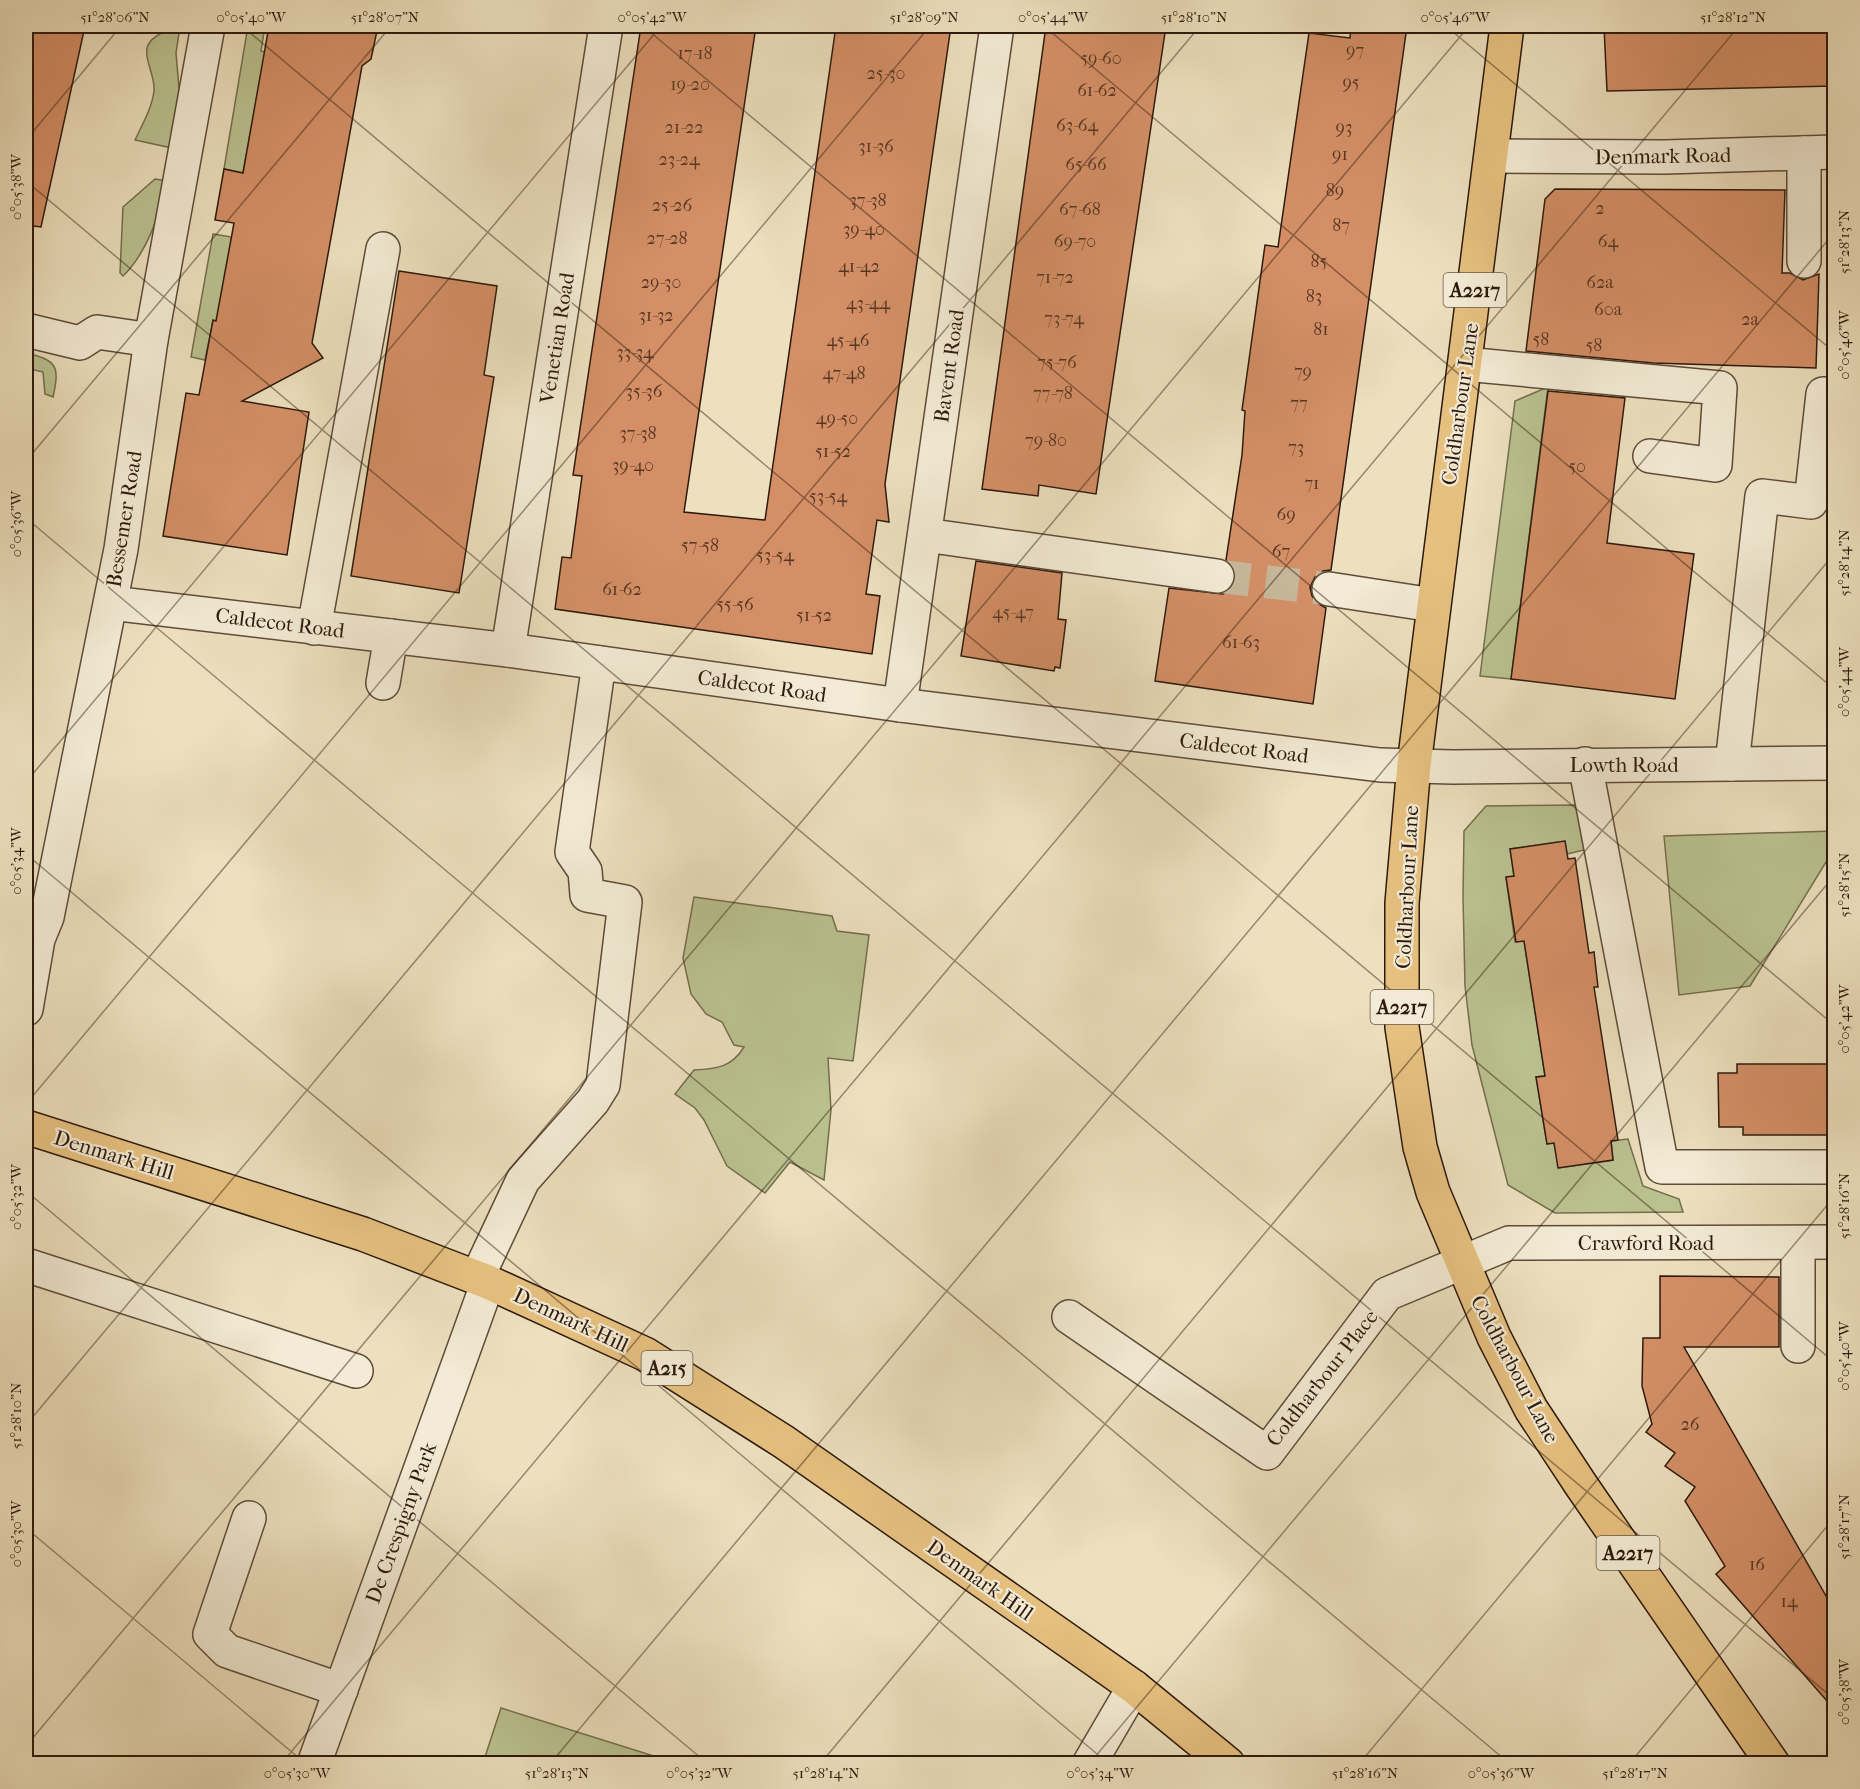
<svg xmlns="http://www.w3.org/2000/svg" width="1860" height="1789" font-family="'IM FELL French Canon',serif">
  <rect width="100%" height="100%" fill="#ede0be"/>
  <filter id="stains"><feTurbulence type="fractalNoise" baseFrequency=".00333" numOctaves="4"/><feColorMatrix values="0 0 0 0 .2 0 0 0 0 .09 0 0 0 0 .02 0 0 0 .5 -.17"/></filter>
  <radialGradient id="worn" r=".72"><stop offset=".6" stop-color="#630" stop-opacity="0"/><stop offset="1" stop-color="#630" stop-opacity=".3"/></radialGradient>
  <g fill="#bac290" stroke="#746e4f" stroke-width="1.5">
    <polygon points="248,26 265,26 261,51 265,52 243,173 224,169"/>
    <path d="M167 31 179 33 176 53 181 111 172 148 135 140C142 125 152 108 154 91 156 67 129 45 167 31Z"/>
    <path d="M155 179 168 181C159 214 148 252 123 276L120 273 123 207Z"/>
    <polygon points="213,234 232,237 217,321 213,321 205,360 191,357"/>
    <path d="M26 353C57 360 60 366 53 397L45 394 43 372 26 368Z"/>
    <polygon points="1548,387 1511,679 1480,676 1515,401"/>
    <polygon points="1580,805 1588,849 1567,854 1565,841 1510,849 1514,876 1506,878 1515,942 1524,941 1545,1076 1536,1077 1547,1144 1554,1143 1559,1168 1613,1160 1611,1141 1628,1139 1643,1186 1679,1199 1683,1212 1555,1213 1508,1185 1472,1045 1465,986 1463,896 1464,831 1486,806"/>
    <polygon points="1834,831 1834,849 1750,986 1679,995 1664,836"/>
    <path d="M694 897 832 916 837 931 869 935 853 1061 828 1058 831 1110 824 1180 790 1162 765 1193 727 1166 704 1120 695 1108 675 1094 694 1070C717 1069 732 1067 744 1047L734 1045 722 1022 706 1014 691 994 683 958Z"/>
    <polygon points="501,1708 676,1763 483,1763"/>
  </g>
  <g fill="#d48f66" stroke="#2d1a0e" stroke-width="1.5">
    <polygon points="26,26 85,26 41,227 26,225"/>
    <polygon points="269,26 378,26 371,59 362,66 312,343 323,358 242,401 309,412 287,555 163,536 186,393 199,395 213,320 216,321 234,223 215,220 224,169 243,173"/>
    <polygon points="641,26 756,26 684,512 765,520 836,26 951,26 885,484 889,522 877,520 866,594 880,596 872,654 555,609 562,557 571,558 582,476 573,475"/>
    <polygon points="1046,26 1166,26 1096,494 1039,485 1038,496 982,489"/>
    <polygon points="1351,26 1407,26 1331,570 1323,571 1315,577 1310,587 1312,596 1317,603 1326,608 1313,704 1155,681 1169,588 1223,594 1231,588 1235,579 1234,568 1226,560 1242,455 1245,411 1242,410 1265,245 1278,247 1309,33 1350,38"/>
    <polygon points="1604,26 1834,26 1834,86 1607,91"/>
    <polygon points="1555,189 1785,190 1782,273 1790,273 1803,280 1819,274 1816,368 1653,363 1526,351 1545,199"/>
    <polygon points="399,271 497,286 484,375 494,377 459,593 351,576"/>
    <polygon points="1548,391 1625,398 1607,543 1694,554 1675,699 1511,679"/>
    <polygon points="976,561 1062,573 1058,619 1066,620 1060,668 1055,667 1054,671 961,656"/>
    <polygon points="1565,841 1568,859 1575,858 1589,953 1594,952 1598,987 1594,987 1618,1140 1611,1141 1613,1160 1558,1168 1554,1143 1547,1144 1536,1077 1545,1076 1524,941 1516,942 1506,877 1514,876 1510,849"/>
    <polygon points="1737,1064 1834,1064 1834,1135 1743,1135 1743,1127 1719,1127 1718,1073 1737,1073"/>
    <polygon points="1660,1276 1779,1277 1779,1347 1684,1347 1834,1610 1834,1709 1716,1574 1725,1566 1685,1501 1695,1487 1665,1466 1675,1453 1646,1432 1652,1424 1642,1386 1643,1338 1660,1338"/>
  </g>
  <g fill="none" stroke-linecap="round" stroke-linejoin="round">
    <polyline stroke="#c7b89b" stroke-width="33" stroke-dasharray="33 16" stroke-linecap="butt" points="1217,576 1329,589"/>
    <defs>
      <g id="minor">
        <polyline points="1804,153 1804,261"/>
        <polyline points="1492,156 1665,157 1834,152"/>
        <polyline points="26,330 80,343 97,332 151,340"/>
        <polyline points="1465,364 1720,388 1715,465 1650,456"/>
        <polyline points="925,535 1217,576"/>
        <polyline points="1329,589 1433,605"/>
        <polyline points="111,603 508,650 900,705 1380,765 1453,767 1834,763"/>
        <polyline points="314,628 383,249"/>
        <polyline points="508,650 606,26"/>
        <polyline points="383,683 391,636"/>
        <polyline points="900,705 997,26"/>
        <polyline points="1585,764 1662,1167 1834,1167"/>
        <polyline points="1732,764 1762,496 1811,502 1823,394"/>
        <polyline points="26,1009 38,939 47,917 121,549 151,340 208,26"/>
        <polyline points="26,1265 356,1371"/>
        <polyline points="477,1278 523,1180 593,1101 603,1085 625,902 587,895 585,871 572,852 599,663"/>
        <polyline points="1069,1317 1267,1453 1387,1294 1509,1243 1834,1242"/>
        <polyline points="1798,1346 1798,1243"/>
        <polyline points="249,1518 210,1634 227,1651 341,1690"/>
        <polyline points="314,1764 488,1282"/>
        <polyline points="1089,1764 1134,1687"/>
      </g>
      <g id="major">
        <polyline points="1507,26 1414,765 1402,903 1402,1027 1420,1147 1433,1192 1494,1337 1531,1409 1581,1485 1773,1764"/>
        <polyline points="26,1127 363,1234 488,1282 645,1354 784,1442 1134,1687 1228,1764"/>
      </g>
    </defs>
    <use href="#minor" stroke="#5d4c3a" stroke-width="36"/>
    <use href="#major" stroke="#2d1a0e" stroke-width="36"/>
    <use href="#minor" stroke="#f3ebd5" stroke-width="33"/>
    <use href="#major" stroke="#e6c07f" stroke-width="33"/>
  </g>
  <path fill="none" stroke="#2d1a0e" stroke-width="1.5" stroke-opacity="0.45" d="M242 26 1834 1362M643 26 1834 1025M1044 26 1834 689M1446 26 1834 352M26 140 121 26M26 181 1834 1699M26 461 391 26M26 518 1510 1764M26 782 661 26M26 854 1109 1764M26 1104 930 26M26 1191 708 1764M26 1425 1200 26M26 1528 306 1764M26 1746 1469 26M281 1764 1739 26M550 1764 1834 233M820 1764 1834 554M1089 1764 1834 876M1359 1764 1834 1197M1629 1764 1834 1518"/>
  <g text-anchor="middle" stroke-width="4.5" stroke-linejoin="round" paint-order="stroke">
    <g font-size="18" fill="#573724">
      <text x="1355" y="56">97</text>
      <text x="695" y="59">17-18</text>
      <text x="1101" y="64">59-60</text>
      <text x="886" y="79">25-30</text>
      <text x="1351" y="88">95</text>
      <text x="690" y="90">19-20</text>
      <text x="1097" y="96">61-62</text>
      <text x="1077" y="131">63-64</text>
      <text x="684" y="133">21-22</text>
      <text x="1344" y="133">93</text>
      <text x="876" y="152">31-36</text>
      <text x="1340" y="160">91</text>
      <text x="679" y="165">23-24</text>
      <text x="1086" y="170">65-66</text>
      <text x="1335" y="196">89</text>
      <text x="868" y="206">37-38</text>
      <text x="672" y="211">25-26</text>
      <text x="1600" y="214">2</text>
      <text x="1080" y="215">67-68</text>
      <text x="1341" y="231">87</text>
      <text x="864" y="235">39-40</text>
      <text x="667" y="244">27-28</text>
      <text x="1075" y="247">69-70</text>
      <text x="1608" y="247">64</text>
      <text x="1319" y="267">85</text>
      <text x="859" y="272">41-42</text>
      <text x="1055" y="283">71-72</text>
      <text x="661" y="288">29-30</text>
      <text x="1600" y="288">62a</text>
      <text x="1314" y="302">83</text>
      <text x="868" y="309">43-44</text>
      <text x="1608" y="315">60a</text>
      <text x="656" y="321">31-32</text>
      <text x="1064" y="324">73-74</text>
      <text x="1750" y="325">2a</text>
      <text x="1321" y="335">81</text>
      <text x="1541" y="345">58</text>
      <text x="848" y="346">45-46</text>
      <text x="1594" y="351">58</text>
      <text x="635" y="358">33-34</text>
      <text x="1057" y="368">75-76</text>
      <text x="1303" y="377">79</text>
      <text x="844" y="379">47-48</text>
      <text x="644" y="397">35-36</text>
      <text x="1053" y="399">77-78</text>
      <text x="1299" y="409">77</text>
      <text x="837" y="424">49-50</text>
      <text x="638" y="439">37-38</text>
      <text x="1046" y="446">79-80</text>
      <text x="1296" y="453">73</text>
      <text x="833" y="457">51-52</text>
      <text x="633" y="471">39-40</text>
      <text x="1577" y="472">50</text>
      <text x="1312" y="489">71</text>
      <text x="828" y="502">53-54</text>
      <text x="1286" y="520">69</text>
      <text x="700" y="551">57-58</text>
      <text x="1281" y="557">67</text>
      <text x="775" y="561">53-54</text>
      <text x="622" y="595">61-62</text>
      <text x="735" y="610">55-56</text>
      <text x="1013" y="618">45-47</text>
      <text x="814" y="621">51-52</text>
      <text x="1241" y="648">61-63</text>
      <text x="1690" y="1430">26</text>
      <text x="1757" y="1570">16</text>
      <text x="1789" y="1607">14</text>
    </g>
    <g fill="#f3ebd5" stroke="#68594a" stroke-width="1.5">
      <rect x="1443.5" y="273" width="63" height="34" rx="4.5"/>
      <rect x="1370.5" y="990" width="63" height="34" rx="4.5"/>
      <rect x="641.5" y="1351" width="51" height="34" rx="4.5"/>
      <rect x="1596.5" y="1536" width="63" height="34" rx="4.5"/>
    </g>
    <g font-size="20" font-weight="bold" fill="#2d1a0e">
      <text x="1475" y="297">A2217</text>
      <text x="1402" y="1014">A2217</text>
      <text x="667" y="1375">A215</text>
      <text x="1628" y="1560">A2217</text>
    </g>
    <g font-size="21" fill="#2d1a0e" stroke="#f3ebd5">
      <text transform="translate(1663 156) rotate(-1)" y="7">Denmark Road</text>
      <text transform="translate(557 338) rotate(-81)" y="7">Venetian Road</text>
      <text transform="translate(949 366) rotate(-82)" y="7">Bavent Road</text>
      <text transform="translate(1460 404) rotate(-82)" y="7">Coldharbour Lane</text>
      <text transform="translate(124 519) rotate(-81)" y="7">Bessemer Road</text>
      <text transform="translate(280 623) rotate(7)" y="7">Caldecot Road</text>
      <text transform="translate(762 686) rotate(8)" y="7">Caldecot Road</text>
      <text transform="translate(1244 748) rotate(7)" y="7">Caldecot Road</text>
      <text x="1624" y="772">Lowth Road</text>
      <text transform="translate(1407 887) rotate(-87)" y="7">Coldharbour Lane</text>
      <text transform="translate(114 1155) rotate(17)" y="7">Denmark Hill</text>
      <text x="1646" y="1250">Crawford Road</text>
      <text transform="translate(571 1320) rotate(25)" y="7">Denmark Hill</text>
      <text transform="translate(1515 1369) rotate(62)" y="7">Coldharbour Lane</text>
      <text transform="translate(1322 1378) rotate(-52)" y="7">Coldharbour Place</text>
      <text transform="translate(401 1523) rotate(-70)" y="7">De Crespigny Park</text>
      <text transform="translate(980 1580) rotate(35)" y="7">Denmark Hill</text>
    </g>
  </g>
  <rect width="1860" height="1789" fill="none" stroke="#ede0be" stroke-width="66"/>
  <rect x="33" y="33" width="1794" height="1723" fill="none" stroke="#2d1a0e" stroke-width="2"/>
  <g font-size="15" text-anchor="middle" fill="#2d1a0e">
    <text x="115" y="22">51°28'06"N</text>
    <text x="251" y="22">0°05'40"W</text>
    <text x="385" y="22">51°28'07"N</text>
    <text x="652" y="22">0°05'42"W</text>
    <text x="924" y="22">51°28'09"N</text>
    <text x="1053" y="22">0°05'44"W</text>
    <text x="1194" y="22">51°28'10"N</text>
    <text x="1455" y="22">0°05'46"W</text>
    <text x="1733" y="22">51°28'12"N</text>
    <text transform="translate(16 187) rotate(-90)" y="5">0°05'38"W</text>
    <text transform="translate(1844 242) rotate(-90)" y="5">51°28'13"N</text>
    <text transform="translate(1844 345) rotate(-90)" y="5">0°05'46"W</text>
    <text transform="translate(16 524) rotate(-90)" y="5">0°05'36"W</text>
    <text transform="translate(1844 563) rotate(-90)" y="5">51°28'14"N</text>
    <text transform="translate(1844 682) rotate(-90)" y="5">0°05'44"W</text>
    <text transform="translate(16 861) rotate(-90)" y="5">0°05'34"W</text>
    <text transform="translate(1844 885) rotate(-90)" y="5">51°28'15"N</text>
    <text transform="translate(1844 1019) rotate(-90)" y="5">0°05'42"W</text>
    <text transform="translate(16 1197) rotate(-90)" y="5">0°05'32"W</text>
    <text transform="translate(1844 1206) rotate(-90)" y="5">51°28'16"N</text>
    <text transform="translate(1844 1356) rotate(-90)" y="5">0°05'40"W</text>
    <text transform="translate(16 1416) rotate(-90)" y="5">51°28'10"N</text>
    <text transform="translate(1844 1527) rotate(-90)" y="5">51°28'17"N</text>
    <text transform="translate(16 1534) rotate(-90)" y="5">0°05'30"W</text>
    <text transform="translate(1844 1692) rotate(-90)" y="5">0°05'38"W</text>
    <text x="297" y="1778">0°05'30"W</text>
    <text x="557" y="1778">51°28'13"N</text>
    <text x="699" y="1778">0°05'32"W</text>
    <text x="826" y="1778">51°28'14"N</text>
    <text x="1100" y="1778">0°05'34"W</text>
    <text x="1365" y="1778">51°28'16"N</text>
    <text x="1501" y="1778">0°05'36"W</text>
    <text x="1635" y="1778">51°28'17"N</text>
  </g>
  <rect width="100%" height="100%" filter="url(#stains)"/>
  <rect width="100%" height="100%" fill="url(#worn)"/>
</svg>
